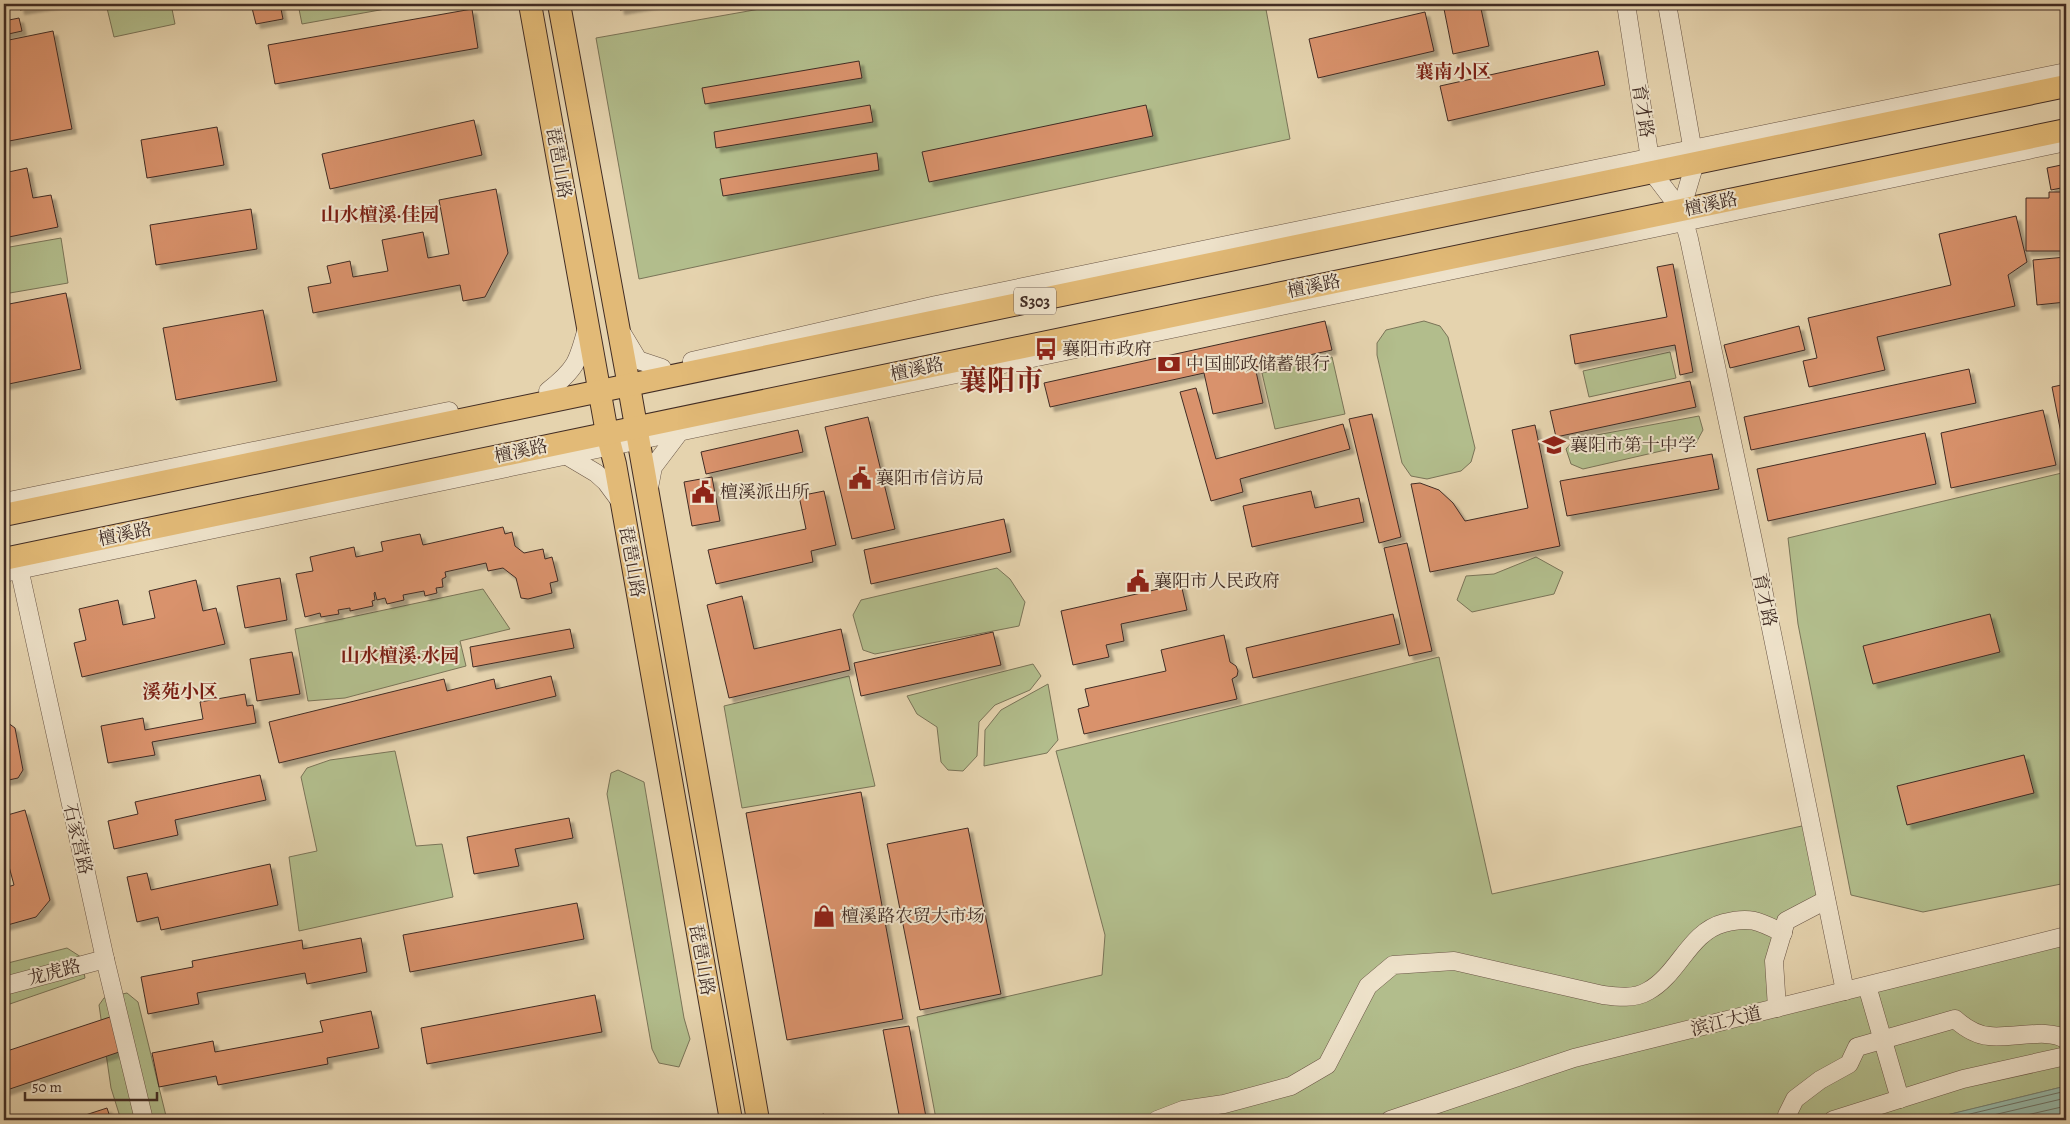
<svg xmlns="http://www.w3.org/2000/svg" width="2070" height="1124" font-family="Alegreya,'Noto Serif SC',serif">
  <defs>
    <filter id="shadow"><feDropShadow dx="4.5" dy="4.5" stdDeviation="1" flood-color="#0004"/></filter>
  </defs>
  <rect width="100%" height="100%" fill="#e5d3ae"/>
  <filter id="stains"><feTurbulence type="fractalNoise" baseFrequency=".004" numOctaves="4"/><feColorMatrix values="0 0 0 0 .2 0 0 0 0 .09 0 0 0 0 .02 0 0 0 .5 -.17"/></filter>
  <radialGradient id="worn" r=".72"><stop offset=".6" stop-color="#630" stop-opacity="0"/><stop offset="1" stop-color="#630" stop-opacity=".3"/></radialGradient>
  <g fill="#b2bd8c" stroke="#7a7458">
    <polygon points="106,4 171,4 175,24 114,37"/>
    <polygon points="298,4 402,4 402,6 302,24"/>
    <polygon points="788,4 1265,4 1290,139 639,279 596,38"/>
    <polygon points="61,238 68,283 4,294 4,248"/>
    <polygon points="1424,321 1440,326 1448,337 1475,448 1471,462 1461,471 1427,479 1411,476 1402,463 1377,355 1377,343 1386,330"/>
    <polygon points="1670,352 1676,378 1589,397 1583,371"/>
    <polygon points="1332,357 1345,414 1275,429 1262,373"/>
    <polygon points="1699,416 1703,430 1696,443 1583,469 1571,464 1566,449 1575,439"/>
    <polygon points="2066,472 2066,883 1923,912 1851,895 1798,624 1788,538"/>
    <polygon points="1536,557 1563,572 1554,594 1472,612 1457,600 1466,576 1494,574"/>
    <polygon points="997,568 1010,579 1025,602 1019,626 875,654 863,650 853,615 861,600"/>
    <polygon points="483,589 510,629 460,641 466,666 345,698 308,701 295,629"/>
    <polygon points="1439,657 1492,894 1811,824 1826,900 1786,921 1777,1007 2066,931 2066,1086 1927,1120 932,1120 936,1119 917,1017 1102,975 1105,935 1056,751"/>
    <polygon points="1033,664 1041,676 1030,690 995,705 979,722 977,756 963,771 948,770 941,762 937,727 917,714 907,696"/>
    <polygon points="849,676 875,786 742,808 724,706"/>
    <polygon points="1048,684 1058,740 1047,753 984,766 985,730 1001,710"/>
    <polygon points="395,751 416,846 442,844 453,897 299,931 289,857 317,851 301,777 307,768 330,760"/>
    <polygon points="618,770 644,782 684,1018 690,1039 679,1067 659,1063 652,1049 607,794 611,773"/>
    <polygon points="67,948 81,957 85,978 4,1006 4,964"/>
    <polygon points="127,993 138,1002 167,1120 121,1120 111,1088 99,1005 104,998"/>
  </g>
  <polygon fill="#96b8a8" stroke="#748073" points="2066,1086 2066,1120 1927,1120 1930,1119"/>
  <g fill="none" stroke-linecap="round" stroke-linejoin="round">
    <g stroke="#6c7266" stroke-width="1">
      <polyline points="1945,1120 2066,1091"/>
      <polyline points="1972,1120 2066,1098"/>
      <polyline points="2005,1120 2066,1106"/>
    </g>
  </g>
  <g fill="#d9926c" stroke="#412c24" filter="url(#shadow)">
    <polygon points="19,4 56,4 20,10"/>
    <polygon points="251,4 280,4 283,19 256,24"/>
    <polygon points="619,4 654,4 620,10"/>
    <polygon points="1443,4 1480,4 1489,46 1453,54"/>
    <polygon points="472,9 478,48 275,84 268,45"/>
    <polygon points="1425,12 1434,51 1318,78 1309,39"/>
    <polygon points="19,18 22,31 4,35 4,21"/>
    <polygon points="53,31 72,129 4,142 4,41"/>
    <polygon points="1598,51 1605,85 1448,121 1440,86"/>
    <polygon points="859,61 862,78 705,104 702,88"/>
    <polygon points="870,105 873,122 716,148 714,132"/>
    <polygon points="1146,105 1153,136 929,182 922,152"/>
    <polygon points="474,120 482,155 330,189 322,154"/>
    <polygon points="217,127 224,165 147,178 141,140"/>
    <polygon points="877,153 879,170 723,196 720,179"/>
    <polygon points="2066,164 2066,187 2051,190 2047,168"/>
    <polygon points="27,168 33,198 51,195 58,227 4,238 4,173"/>
    <polygon points="496,189 508,253 485,297 463,301 460,285 313,313 308,287 331,283 327,266 350,261 353,277 388,271 382,240 423,232 428,258 449,254 439,200"/>
    <polygon points="2049,192 2065,192 2065,251 2026,251 2026,198 2049,198"/>
    <polygon points="251,209 257,249 156,265 150,225"/>
    <polygon points="2016,216 2027,262 2008,275 2015,306 1877,337 1885,370 1809,387 1803,361 1817,358 1808,318 1951,285 1939,234"/>
    <polygon points="2066,257 2066,302 2037,305 2033,260"/>
    <polygon points="1673,264 1693,372 1680,375 1675,345 1575,364 1570,335 1667,317 1657,267"/>
    <polygon points="66,293 81,369 4,385 4,305"/>
    <polygon points="263,310 277,381 176,400 163,328"/>
    <polygon points="1325,321 1332,350 1255,367 1263,403 1213,414 1204,373 1050,407 1044,383"/>
    <polygon points="1799,326 1805,350 1730,368 1724,345"/>
    <polygon points="1969,369 1976,403 1751,450 1744,417"/>
    <polygon points="1690,381 1696,407 1556,437 1550,411"/>
    <polygon points="2066,384 2066,459 2052,387"/>
    <polygon points="1196,388 1216,459 1343,424 1350,449 1240,479 1243,492 1211,501 1180,392"/>
    <polygon points="2043,410 2056,465 1951,488 1941,433"/>
    <polygon points="1372,414 1401,537 1379,543 1349,419"/>
    <polygon points="868,417 895,529 852,539 825,427"/>
    <polygon points="1535,425 1560,546 1430,572 1411,484 1420,483 1439,490 1453,503 1465,521 1528,508 1512,430"/>
    <polygon points="798,430 803,452 706,474 701,452"/>
    <polygon points="1925,433 1936,484 1768,521 1757,469"/>
    <polygon points="1712,454 1719,489 1567,516 1560,481"/>
    <polygon points="712,477 720,521 692,526 684,482"/>
    <polygon points="824,491 836,545 811,551 813,562 716,584 708,550 806,529 799,496"/>
    <polygon points="1311,491 1315,508 1359,498 1364,522 1252,547 1243,506"/>
    <polygon points="1004,519 1011,552 871,584 864,550"/>
    <polygon points="503,527 505,534 512,532 515,546 524,553 543,549 545,559 552,557 558,581 550,583 552,593 528,599 521,598 516,578 503,568 488,571 486,563 445,572 446,577 442,579 443,587 436,588 437,593 425,596 424,591 403,595 404,600 387,604 385,598 377,600 375,592 374,593 375,600 372,601 373,606 350,611 350,608 338,610 339,614 321,617 320,613 305,617 296,574 313,571 310,557 354,547 356,557 383,551 381,542 420,534 423,545"/>
    <polygon points="1407,543 1432,651 1409,656 1384,548"/>
    <polygon points="280,578 287,620 245,628 237,586"/>
    <polygon points="196,580 203,611 216,608 225,644 82,677 74,643 86,640 79,609 118,600 123,625 155,618 149,591"/>
    <polygon points="1181,584 1187,610 1121,624 1124,641 1106,645 1109,657 1073,665 1061,611"/>
    <polygon points="742,596 754,649 841,629 850,670 729,698 707,605"/>
    <polygon points="1393,614 1400,644 1253,678 1246,648"/>
    <polygon points="1990,614 2000,652 1873,684 1863,646"/>
    <polygon points="570,629 574,648 473,667 470,647"/>
    <polygon points="993,632 1001,665 861,696 854,663"/>
    <polygon points="1224,635 1230,662 1236,666 1238,671 1237,676 1232,679 1237,699 1084,734 1078,709 1089,706 1085,689 1166,671 1161,650"/>
    <polygon points="292,652 300,694 257,701 250,659"/>
    <polygon points="551,676 556,696 279,763 269,722 444,679 447,691 494,679 496,689"/>
    <polygon points="245,694 247,706 253,705 256,723 152,742 155,755 108,763 101,726 143,718 145,730 203,719 200,702"/>
    <polygon points="4,720 15,728 23,770 18,778 4,781"/>
    <polygon points="2024,755 2034,793 1907,825 1897,786"/>
    <polygon points="260,775 266,800 175,820 178,835 114,849 108,821 138,814 135,802"/>
    <polygon points="861,792 903,1019 787,1040 746,813"/>
    <polygon points="25,810 50,900 36,917 4,926 4,888 14,885 4,848 4,816"/>
    <polygon points="569,818 573,838 515,849 519,866 474,874 467,837"/>
    <polygon points="968,828 1001,994 920,1010 887,844"/>
    <polygon points="270,864 278,905 161,930 158,917 137,922 127,877 147,873 151,890"/>
    <polygon points="577,903 584,939 410,972 403,935"/>
    <polygon points="361,938 367,972 307,984 305,973 197,993 199,1004 148,1014 141,977 193,967 192,961 302,940 303,949"/>
    <polygon points="595,995 602,1032 427,1064 421,1028"/>
    <polygon points="371,1011 379,1048 327,1058 328,1064 218,1085 216,1076 159,1087 152,1053 213,1041 215,1052 323,1032 320,1021"/>
    <polygon points="113,1016 125,1050 4,1091 4,1052"/>
    <polygon points="909,1026 926,1117 900,1120 883,1030"/>
    <polygon points="107,1108 111,1120 70,1120"/>
    <polygon points="824,1114 825,1120 798,1120"/>
    <polygon points="378,1115 379,1120 350,1120"/>
  </g>
  <g fill="none" stroke-linecap="round" stroke-linejoin="round">
    <defs>
      <g id="minor">
        <polyline points="1626,4 1652,172 1681,210 1689,239 1754,545 1845,991"/>
        <polyline points="1667,4 1695,163 1681,210"/>
        <polyline points="623,335 638,360 662,368"/>
        <polyline points="692,361 936,305 2066,72"/>
        <path d="M548 391C576 369 578 362 587 328"/>
        <polyline points="569,457 596,473 606,482 620,501"/>
        <polyline points="649,488 653,467 678,434"/>
        <polyline points="4,502 449,411"/>
        <polyline points="17,559 105,959 144,1120"/>
        <path d="M4 573C691 430 1379 285 2066 142"/>
        <polyline points="4,986 105,959"/>
        <polyline points="1867,986 1900,1099"/>
        <polyline points="1777,1008 1774,961 1786,921 1826,900"/>
        <path d="M1157 1120 1183 1110 1224 1104 1291 1086 1327 1065 1368 986 1393 965 1454 961 1603 995C1618 997 1635 999 1648 991 1679 974 1689 932 1724 923 1750 916 1759 921 1783 933"/>
        <polyline points="1390,1120 1574,1058 2066,936"/>
        <path d="M1788 1120 1787 1115 1795 1099 1820 1080 1849 1064 1857 1047 1955 1019C1965 1028 1976 1035 1989 1036 2009 1039 2051 1027 2066 1040"/>
        <polyline points="1833,1120 1963,1079 2066,1056"/>
      </g>
      <g id="major">
        <polyline points="530,4 607,433 615,464 731,1120"/>
        <polyline points="559,4 627,375 758,1120"/>
        <polyline points="4,515 2066,86"/>
        <polyline points="4,559 2066,130"/>
      </g>
    </defs>
    <use href="#minor" stroke="#6a5646" stroke-width="19"/>
    <use href="#major" stroke="#412c24" stroke-width="24"/>
    <use href="#minor" stroke="#eee2ca" stroke-width="18"/>
    <use href="#major" stroke="#e2ba77" stroke-width="22"/>
  </g>
  <defs>
    <symbol id="bus-bare" viewBox="-9 -9 18 18"><path d="M-5-6H5V4H4V6H2V4H-2V6H-4V4H-5ZM-3.5-4V0h7V-4ZM-3.5 1.2v1.5H-2V1.2ZM2 1.2v1.5H3.5V1.2Z" fill="#8f2418" stroke="#eee2ca" stroke-width="2.5" paint-order="stroke"/></symbol>
    <symbol id="bank-bare" viewBox="-9 -9 18 18"><path d="M-6-4H6V4H-6ZM0-2.3a2.3 2.3 0 1 0 0 4.6a2.3 2.3 0 1 0 0-4.6Z" fill="#8f2418" stroke="#eee2ca" stroke-width="2.5" paint-order="stroke"/></symbol>
    <symbol id="school-bare" viewBox="-9 -9 18 18"><path d="M0-5L7-2L0 1L-7-2ZM-4 1L0 2.5L4 1V4Q0 6-4 4Z" fill="#8f2418" stroke="#eee2ca" stroke-width="2.5" paint-order="stroke"/></symbol>
    <symbol id="civic-bare" viewBox="-9 -9 18 18"><path d="M-.6-6.5H3V-4.5H.6V-3L4-1V1h2V6H-6V1h2V-1L-.6-3ZM-1.2 2.5V6h2.4V2.5Z" fill="#8f2418" stroke="#eee2ca" stroke-width="2.5" paint-order="stroke"/></symbol>
    <symbol id="shop-bare" viewBox="-9 -9 18 18"><path d="M-5-2.5h2.3a2.7 3.5 0 0 1 5.4 0H5L5.5 6h-11ZM-1.5-2.5h3a1.5 2.3 0 0 0-3 0Z" fill="#8f2418" stroke="#eee2ca" stroke-width="2.5" paint-order="stroke"/></symbol>
  </defs>
  <g fill-rule="evenodd">
    <use href="#bus-bare" x="1030" y="333" width="32" height="32"/>
    <use href="#bank-bare" x="1153" y="348" width="32" height="32"/>
    <use href="#school-bare" x="1538" y="429" width="32" height="32"/>
    <use href="#civic-bare" x="844" y="462" width="32" height="32"/>
    <use href="#civic-bare" x="687" y="476" width="32" height="32"/>
    <use href="#civic-bare" x="1122" y="565" width="32" height="32"/>
    <use href="#shop-bare" x="808" y="900" width="32" height="32"/>
  </g>
  <g text-anchor="middle" stroke-width="4" stroke-linejoin="round" paint-order="stroke">
    <rect fill="#eee2ca" stroke="#756356" stroke-width="1" x="1014" y="287.5" width="42" height="27" rx="4"/>
    <g font-size="16" font-weight="bold" fill="#412c24">
      <text x="1035" y="307">S303</text>
    </g>
    <g font-size="18" fill="#412c24" stroke="#eee2ca">
      <text transform="translate(1643 111) rotate(81)" y="6">育才路</text>
      <text transform="translate(559 163) rotate(80)" y="6">琵琶山路</text>
      <text transform="translate(1711 204) rotate(-12)" y="6">檀溪路</text>
      <text transform="translate(1314 286) rotate(-12)" y="6">檀溪路</text>
      <text transform="translate(917 369) rotate(-12)" y="6">檀溪路</text>
      <text transform="translate(521 451) rotate(-12)" y="6">檀溪路</text>
      <text transform="translate(125 534) rotate(-12)" y="6">檀溪路</text>
      <text transform="translate(632 562) rotate(80)" y="6">琵琶山路</text>
      <text transform="translate(1765 600) rotate(78)" y="6">育才路</text>
      <text transform="translate(78 839) rotate(77)" y="6">石家营路</text>
      <text transform="translate(702 960) rotate(80)" y="6">琵琶山路</text>
      <text transform="translate(54 972) rotate(-15)" y="6">龙虎路</text>
      <text transform="translate(1726 1021) rotate(-14)" y="6">滨江大道</text>
    </g>
    <g font-size="18" fill="#412c24" stroke="#eee2ca" text-anchor="start">
      <text x="1062" y="355">襄阳市政府</text>
      <text x="1186" y="370">中国邮政储蓄银行</text>
      <text x="1570" y="451">襄阳市第十中学</text>
      <text x="876" y="484">襄阳市信访局</text>
      <text x="720" y="498">檀溪派出所</text>
      <text x="1154" y="587">襄阳市人民政府</text>
      <text x="841" y="922">檀溪路农贸大市场</text>
    </g>
    <g font-size="19" font-weight="bold" fill="#7a1f14" stroke="#eee2ca">
      <text x="1453" y="78">襄南小区</text>
      <text x="380" y="221">山水檀溪·佳园</text>
      <text x="400" y="662">山水檀溪·水园</text>
      <text x="180" y="698">溪苑小区</text>
    </g>
    <g font-size="28" font-weight="bold" fill="#7a1f14" stroke="#eee2ca">
      <text x="1001" y="390">襄阳市</text>
    </g>
  </g>
  <rect width="2070" height="1124" fill="none" stroke="#e5d3ae" stroke-width="20"/>
  <rect x="5" y="5" width="2060" height="1114" fill="none" stroke="#412c24" stroke-width="2.5"/>
  <rect x="10" y="10" width="2050" height="1104" fill="none" stroke="#412c24"/>
  <path d="M25 1092v8h132v-8" fill="none" stroke="#412c24" stroke-width="2.5"/>
  <text x="32" y="1092" font-size="15" fill="#412c24" stroke="#eee2ca" stroke-width="4" paint-order="stroke">50 m</text>
  <rect width="100%" height="100%" filter="url(#stains)"/>
  <rect width="100%" height="100%" fill="url(#worn)"/>
</svg>
